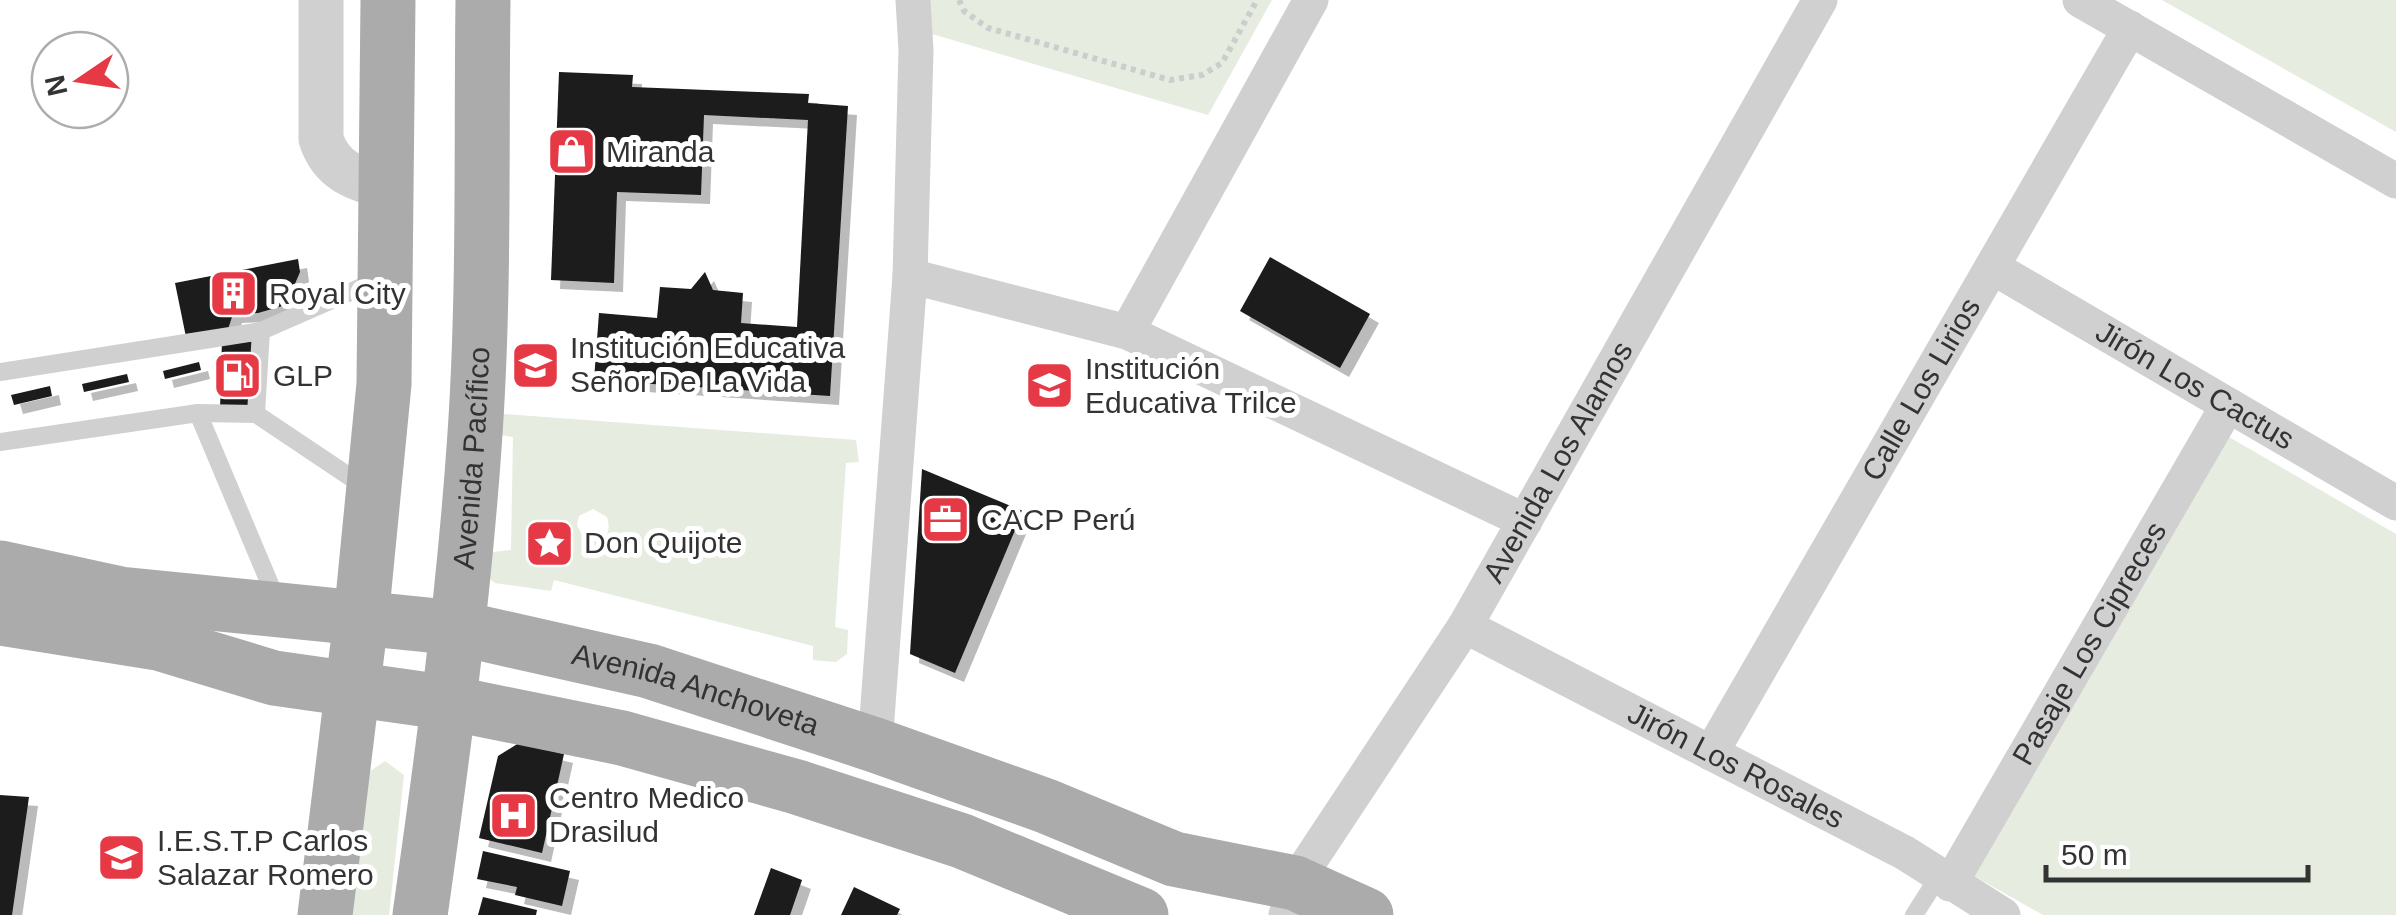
<svg xmlns="http://www.w3.org/2000/svg" width="2396" height="915" font-family="Arial,sans-serif">
  <defs>
    <filter id="shadow"><feDropShadow dx="9" dy="9" stdDeviation="0" flood-color="#0004"/></filter>
  </defs>
  <rect width="100%" height="100%" fill="#fff"/>
  <g fill="#e6ecdf" fill-rule="evenodd">
    <polygon points="930,0 1272,0 1208,115 932,34"/>
    <polygon points="2162,0 2396,0 2396,132"/>
    <path d="M504 414 856 440 859 462 846 463 835 627 848 630 847 654 836 662 813 660V646L554 580 551 591 495 583 487 577 485 553 511 550 513 437 493 434 497 421ZM593 509 607 517C613 535 602 545 584 539L577 525 579 516Z"/>
    <polygon points="2229,437 2396,534 2396,915 2043,915 1974,876"/>
    <polygon points="385,761 404,775 389,915 347,915 362,777"/>
  </g>
  <g fill="#1a1a1a" filter="url(#shadow)">
    <polygon points="559,72 633,75 632,87 809,94 808,103 848,106 830,396 594,380 599,313 657,318 660,287 691,289 705,272 713,290 743,293 741,323 797,327 808,120 704,115 701,195 617,192 614,283 551,280"/>
    <polygon points="1270,257 1370,314 1340,368 1240,311"/>
    <polygon points="298,259 300,272 286,305 258,313 233,314 228,329 186,337 175,283"/>
    <polygon points="222,339 256,342 253,412 220,410"/>
    <polygon points="199,362 201,370 165,379 163,371"/>
    <polygon points="127,374 129,382 84,392 82,384"/>
    <polygon points="50,386 52,396 14,405 11,395"/>
    <polygon points="922,469 1023,511 955,673 910,654"/>
    <polygon points="519,743 564,754 542,853 479,838 498,756"/>
    <polygon points="0,795 29,797 12,915 0,915"/>
    <polygon points="483,851 570,871 562,906 515,895 517,887 477,879"/>
    <polygon points="771,868 802,880 790,915 754,915"/>
    <polygon points="854,887 900,909 897,915 841,915"/>
    <polygon points="483,897 537,910 536,915 478,915"/>
  </g>
  <g fill="none" stroke-linecap="round" stroke-linejoin="round">
    <polyline stroke="#cdcdcd" stroke-width="6" stroke-dasharray="5 5" stroke-linecap="butt" points="959,0 964,11 988,28 1170,80 1202,75 1222,63 1257,0"/>
    <g stroke="#d0d0d0" stroke-width="18">
      <polyline points="0,372 261,331"/>
      <polyline points="198,413 256,414"/>
      <polyline points="0,442 198,413 277,601"/>
      <polyline points="365,487 256,414 261,331 380,279"/>
      <polyline points="1914,915 1939,876"/>
    </g>
    <g stroke="#d0d0d0" stroke-width="35">
      <polyline points="2080,0 2396,181"/>
      <path id="s1" d="M1992 267 2396 503"/>
      <polyline points="910,276 1127,332 1525,521"/>
      <polyline points="1127,332 1311,0"/>
      <path id="s2" d="M1465 626 1905 853 2003 915"/>
      <polyline points="875,745 910,276 916,50 913,0"/>
      <path id="s3" d="M1711 753 2130 28"/>
      <path id="s4" d="M1950 884 2228 405"/>
      <path id="s5" d="M1286 915 1295 883 1465 626 1820 0"/>
    </g>
    <path stroke="#d0d0d0" stroke-width="45" d="M321 0V139C332 172 355 178 386 187"/>
    <g stroke="#ababab" stroke-width="55">
      <path id="s6" d="M0 568 120 594 458 628 649 671 875 745 1046 806 1174 859 1295 883 1366 915"/>
      <polyline points="0,618 158,643 274,678 450,703 622,738 797,787 962,841 1141,915"/>
      <polyline points="325,915 361,619 384,384 388,0"/>
      <path id="s7" d="M420 915C442 760 463 604 474 448 485 299 481 149 483 0"/>
    </g>
  </g>
  <defs>
    <symbol id="shop-square" viewBox="-11 -11 22 22"><rect x="-9" y="-9" width="18" height="18" rx="4" fill="#e63946" stroke="#fff"/><path d="M-5-2.5h2.3a2.7 3.5 0 0 1 5.4 0H5L5.5 6h-11ZM-1.5-2.5h3a1.5 2.3 0 0 0-3 0Z" fill="#fff"/></symbol>
    <symbol id="building-square" viewBox="-11 -11 22 22"><rect x="-9" y="-9" width="18" height="18" rx="4" fill="#e63946" stroke="#fff"/><path d="M-4-6H4V6H1V3H-1V6H-4ZM-2.5-4.3h1.7v1.8h-1.7ZM.8-4.3h1.7v1.8H.8ZM-2.5-1h1.7V.8h-1.7ZM.8-1h1.7V.8H.8Z" fill="#fff"/></symbol>
    <symbol id="school-square" viewBox="-11 -11 22 22"><rect x="-9" y="-9" width="18" height="18" rx="4" fill="#e63946" stroke="#fff"/><path d="M0-5L7-2L0 1L-7-2ZM-4 1L0 2.5L4 1V4Q0 6-4 4Z" fill="#fff"/></symbol>
    <symbol id="fuel-square" viewBox="-11 -11 22 22"><rect x="-9" y="-9" width="18" height="18" rx="4" fill="#e63946" stroke="#fff"/><path d="M-5.5-6h7V0h2V4h1.3V-2.5L3-4.5l.8-.8L6-3V5H2.5V1h-1V6h-7ZM-4.2-4.7v3.2H.2V-4.7Z" fill="#fff"/></symbol>
    <symbol id="office-square" viewBox="-11 -11 22 22"><rect x="-9" y="-9" width="18" height="18" rx="4" fill="#e63946" stroke="#fff"/><path d="M-6-3h4V-5.5h4V-3h4V5H-6ZM-1-4.5V-3h2v-1.5ZM-6 0V1H6V0Z" fill="#fff"/></symbol>
    <symbol id="sight-square" viewBox="-11 -11 22 22"><rect x="-9" y="-9" width="18" height="18" rx="4" fill="#e63946" stroke="#fff"/><path d="M0-6L1.8-2.2L6-1.7L2.9 1.2L3.7 5.4L0 3.3L-3.7 5.4L-2.9 1.2L-6-1.7L-1.8-2.2Z" fill="#fff"/></symbol>
    <symbol id="hospital-square" viewBox="-11 -11 22 22"><rect x="-9" y="-9" width="18" height="18" rx="4" fill="#e63946" stroke="#fff"/><path d="M-5-5h3v3.5h4V-5h3V5h-3V1.5h-4V5h-3Z" fill="#fff"/></symbol>
    <symbol id="university-square" viewBox="-11 -11 22 22"><rect x="-9" y="-9" width="18" height="18" rx="4" fill="#e63946" stroke="#fff"/><path d="M0-5L7-2L0 1L-7-2ZM-4 1L0 2.5L4 1V4Q0 6-4 4Z" fill="#fff"/></symbol>
  </defs>
  <g fill-rule="evenodd">
    <use href="#shop-square" x="544" y="124" width="55" height="55"/>
    <use href="#building-square" x="206" y="266" width="55" height="55"/>
    <use href="#school-square" x="508" y="338" width="55" height="55"/>
    <use href="#fuel-square" x="210" y="348" width="55" height="55"/>
    <use href="#school-square" x="1022" y="358" width="55" height="55"/>
    <use href="#office-square" x="918" y="492" width="55" height="55"/>
    <use href="#sight-square" x="522" y="516" width="55" height="55"/>
    <use href="#hospital-square" x="486" y="788" width="55" height="55"/>
    <use href="#university-square" x="94" y="830" width="55" height="55"/>
  </g>
  <g text-anchor="middle" stroke-width="10" stroke-linejoin="round" paint-order="stroke">
    <g font-size="30" fill="#333" stroke="#fff" text-anchor="start">
      <text x="606" y="162">Miranda</text>
      <text x="269" y="304">Royal City</text>
      <text x="570" y="358">Institución Educativa<tspan x="570" dy="34">Señor De La Vida</tspan></text>
      <text x="1085" y="379">Institución<tspan x="1085" dy="34">Educativa Trilce</tspan></text>
      <text x="273" y="386">GLP</text>
      <text x="981" y="530">CACP Perú</text>
      <text x="584" y="553">Don Quijote</text>
      <text x="549" y="808">Centro Medico<tspan x="549" dy="34">Drasilud</tspan></text>
      <text x="157" y="851">I.E.S.T.P Carlos<tspan x="157" dy="34">Salazar Romero</tspan></text>
    </g>
    <g font-size="30" fill="#333" stroke="#fff">
      <text dy="10" stroke="none"><textPath href="#s1" startOffset="235">Jirón Los Cactus</textPath></text>
      <text dy="10" stroke="none"><textPath href="#s3" startOffset="420">Calle Los Lirios</textPath></text>
      <text dy="10" stroke="none"><textPath href="#s7" startOffset="460">Avenida Pacífico</textPath></text>
      <text dy="10" stroke="none"><textPath href="#s5" startOffset="530">Avenida Los Alamos</textPath></text>
      <text dy="10" stroke="none"><textPath href="#s4" startOffset="278">Pasaje Los Cipreces</textPath></text>
      <text dy="10" stroke="none"><textPath href="#s6" startOffset="708">Avenida Anchoveta</textPath></text>
      <text dy="10" stroke="none"><textPath href="#s2" startOffset="305">Jirón Los Rosales</textPath></text>
    </g>
  </g>
  <g transform="translate(80 80) rotate(257)"><circle r="48" fill="#ffffff" stroke="#adadad" stroke-width="2.5"/>
  <path d="M0-8L18 38L0 25L-18 38Z" fill="#e63946"/>
  <text y="-15" font-size="28" font-weight="bold" text-anchor="middle" fill="#333333">N</text>
  </g>
  <path d="M2046 865v15h262v-15" fill="none" stroke="#333333" stroke-width="5"/>
  <text x="2061" y="865" font-size="30" fill="#333333" stroke="#ffffff" stroke-width="8" paint-order="stroke">50 m</text>
</svg>
